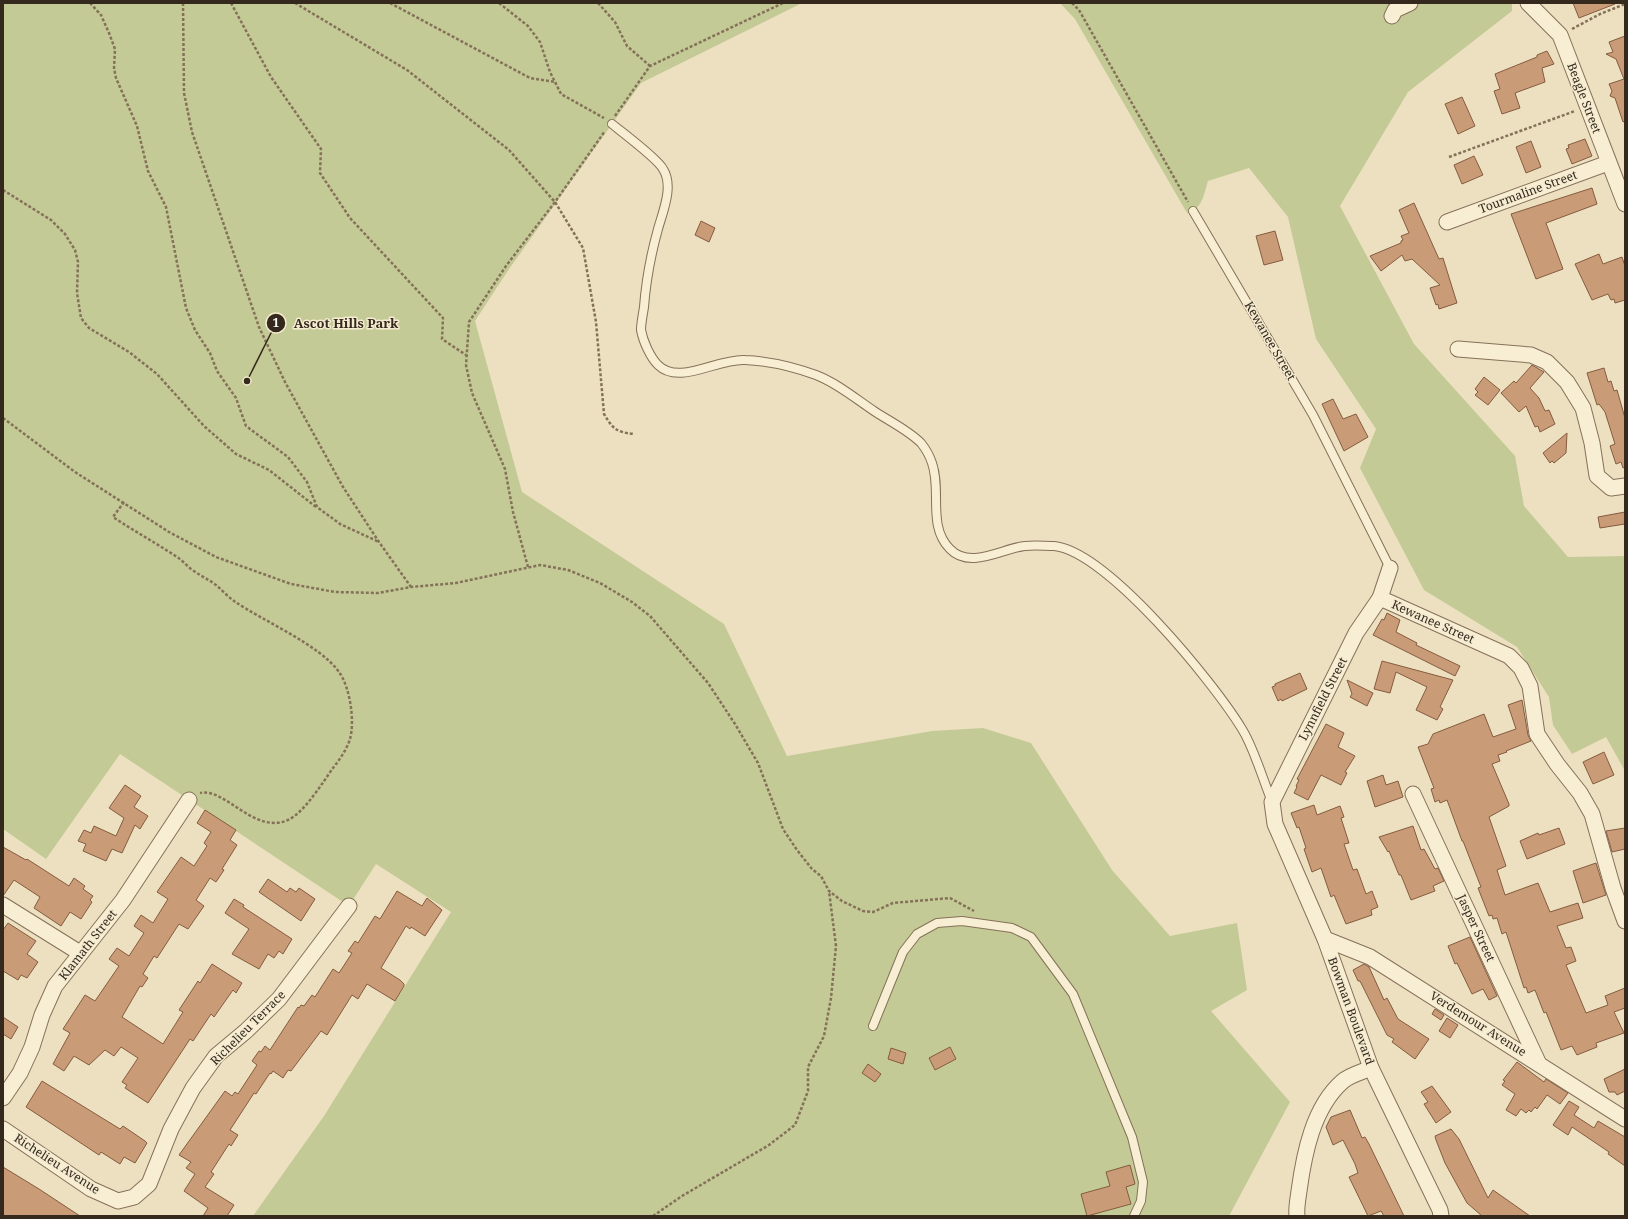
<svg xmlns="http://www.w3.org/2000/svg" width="1628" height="1219" font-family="'Noto Serif',serif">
  <rect width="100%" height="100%" fill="#ede0c0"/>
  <g fill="#c3ca95">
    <polygon points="3,3 802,3 641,83 507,272 475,321 522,492 724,624 787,756 932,731 983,728 1031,743 1112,870 1170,936 1237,923 1247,990 1211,1011 1290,1102 1229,1216 253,1216 324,1116 451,912 376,864 349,906 120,754 46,859 3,829"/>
    <path d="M1060 3H1512V11L1408 92 1340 206 1414 344 1515 456 1524 506 1568 557 1625 556V771L1606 737 1572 754 1553 725 1549 697 1517 647 1424 590 1360 468 1376 429 1316 339 1288 217 1249 168 1208 181C1204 194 1202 210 1187 213L1075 19Z"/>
  </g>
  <g fill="#ca9b77" stroke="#845c3f">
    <polygon points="1573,3 1615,3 1615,4 1579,18"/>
    <polygon points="1625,36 1625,121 1623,122 1615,98 1610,96 1612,91 1609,84 1624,79 1616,59 1606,54 1613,52 1609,42"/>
    <polygon points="1547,51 1554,64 1542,68 1545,82 1515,93 1520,108 1502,114 1494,91 1500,89 1495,74 1537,57 1537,55"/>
    <polygon points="1462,97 1475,126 1458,134 1445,104"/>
    <polygon points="1585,139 1592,156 1572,164 1566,149 1569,148 1568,145"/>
    <polygon points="1531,141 1541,167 1526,173 1516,147"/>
    <polygon points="1474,156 1483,175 1462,184 1454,165"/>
    <polygon points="1592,188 1597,204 1546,223 1563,269 1536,279 1511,214"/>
    <polygon points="1414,203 1439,259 1443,258 1457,303 1439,309 1438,304 1436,305 1430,288 1440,285 1412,259 1405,261 1402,255 1381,271 1370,256 1401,243 1401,241 1403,240 1401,236 1409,233 1399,210"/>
    <polygon points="701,221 715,228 709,242 695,235"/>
    <polygon points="1275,231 1283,260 1264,265 1256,236"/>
    <polygon points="1599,254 1603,264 1622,257 1625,266 1625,300 1615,303 1614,299 1611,300 1608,294 1592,300 1575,264"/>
    <polygon points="1532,365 1544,372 1530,388 1539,398 1545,411 1549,410 1555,424 1540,432 1538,426 1535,427 1526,406 1519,412 1501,393 1514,381 1516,383"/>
    <polygon points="1604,368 1608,382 1611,381 1614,391 1617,390 1625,418 1625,467 1623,468 1621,462 1616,464 1610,446 1615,444 1605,412 1599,404 1597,405 1587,373"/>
    <polygon points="1484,377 1500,390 1488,405 1475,395 1478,392 1475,389"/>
    <polygon points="1333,399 1343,419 1356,414 1368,437 1344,451 1322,404"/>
    <polygon points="1567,433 1566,453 1554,463 1552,461 1550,463 1543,453"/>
    <polygon points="1625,512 1625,524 1600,528 1598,517"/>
    <polygon points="1387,613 1400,620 1396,632 1417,643 1416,645 1460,666 1455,676 1373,635 1382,619 1384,620"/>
    <polygon points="1382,661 1453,680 1440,707 1443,709 1437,720 1416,710 1427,687 1396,672 1390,693 1374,689"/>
    <polygon points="1300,673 1307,689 1282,701 1281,699 1278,701 1272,687 1275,686 1275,684"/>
    <polygon points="1347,680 1373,693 1367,706 1350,697 1352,694"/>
    <polygon points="1522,700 1528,735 1531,741 1506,751 1507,752 1498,755 1500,761 1492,764 1509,804 1509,806 1489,817 1506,866 1497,870 1505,895 1538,883 1550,912 1578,903 1583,918 1557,926 1566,948 1571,947 1576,961 1566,965 1586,1013 1608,1005 1605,996 1625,988 1625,1008 1614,1012 1624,1033 1596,1043 1597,1047 1577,1055 1572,1046 1561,1050 1546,1012 1544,1013 1535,990 1528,993 1526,987 1524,988 1506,932 1502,934 1497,918 1493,919 1492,915 1489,916 1478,888 1481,887 1463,841 1462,841 1447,800 1440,803 1439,800 1435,802 1431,789 1434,788 1418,747 1428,744 1433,734 1484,714 1493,737 1516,729 1508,705"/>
    <polygon points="1326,724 1344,733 1338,747 1355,756 1345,772 1347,773 1341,785 1321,775 1308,800 1294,793 1297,787 1296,786 1299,780 1297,779"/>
    <polygon points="1604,752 1614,775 1593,784 1583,762"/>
    <polygon points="1383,775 1386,785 1398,781 1403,797 1375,807 1367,781"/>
    <polygon points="125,785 141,796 134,807 148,816 140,829 135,825 122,853 112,849 106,861 83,851 86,844 78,841 84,830 91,833 94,826 116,836 124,818 109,808"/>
    <polygon points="1314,805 1317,815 1340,806 1344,817 1341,818 1349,843 1344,844 1353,870 1357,869 1366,894 1372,891 1378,907 1371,910 1372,915 1346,924 1334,895 1331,897 1321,868 1312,872 1304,849 1306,848 1299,827 1297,828 1291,813"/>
    <polygon points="205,810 236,830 230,840 237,845 222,869 224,870 216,882 210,878 196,900 204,906 188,929 179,924 157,958 154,956 143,974 148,978 142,987 140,986 122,1017 163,1044 183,1012 179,1010 198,981 200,983 212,964 242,983 236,993 233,990 214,1017 211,1014 193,1041 190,1039 148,1103 125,1088 127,1085 122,1082 138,1058 121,1047 114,1056 105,1050 89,1065 74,1056 64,1071 53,1064 70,1033 63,1029 85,995 95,1001 119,966 109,959 117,948 129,956 144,933 134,926 141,915 153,923 168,899 157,892 181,857 194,866 207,846 204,843 211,832 197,823"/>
    <polygon points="1413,826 1421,850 1424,849 1435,869 1438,868 1444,881 1433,886 1435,891 1411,900 1401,875 1399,875 1389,851 1388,852 1379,837"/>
    <polygon points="1559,828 1565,844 1527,859 1520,841 1538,833 1539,835"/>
    <polygon points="1625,828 1625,849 1612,852 1606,831"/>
    <polygon points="3,847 26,860 27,859 69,886 74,878 85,886 83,889 93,896 90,900 92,902 81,919 70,912 61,926 34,908 40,897 14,880 3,896"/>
    <polygon points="1596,863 1606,895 1583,903 1573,871"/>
    <polygon points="268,879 287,892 290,888 296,892 299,888 315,899 301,921 259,892"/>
    <polygon points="397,891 422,906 427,898 442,910 425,936 411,927 410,929 406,926 381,968 400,980 404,984 404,986 395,1001 367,984 358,999 352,995 327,1035 321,1031 291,1071 288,1070 283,1078 273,1071 271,1074 270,1073 256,1094 254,1093 230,1130 238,1135 231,1146 229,1144 211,1172 214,1174 205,1187 234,1205 227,1216 203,1216 208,1208 184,1191 195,1174 186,1168 191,1162 179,1155 225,1091 232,1096 235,1092 238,1094 257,1065 252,1061 259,1051 261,1052 265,1046 270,1050 298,1007 299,1008 301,1005 304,1006 312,995 315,997 333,969 339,973 352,953 348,951 355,941 358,943 375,916 380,919"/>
    <polygon points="234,899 244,905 243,907 292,939 283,954 279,951 274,958 268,954 259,969 232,954 249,929 225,913"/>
    <polygon points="8,923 36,941 27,954 38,962 27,978 21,975 18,980 3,971 3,930"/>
    <polygon points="1470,937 1497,996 1489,1000 1483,989 1472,994 1457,963 1455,964 1448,946"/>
    <polygon points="1364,964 1369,967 1384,1000 1387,998 1398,1019 1429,1039 1415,1059 1392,1042 1394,1039 1387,1035 1360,981 1358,981 1353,970"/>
    <polygon points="1435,1009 1444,1015 1441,1020 1432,1014"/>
    <polygon points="3,1017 18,1027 11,1039 3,1034"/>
    <polygon points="1447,1018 1458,1025 1450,1038 1439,1031"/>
    <polygon points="950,1047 956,1059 935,1070 929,1058"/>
    <polygon points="891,1048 906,1053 903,1064 888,1059"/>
    <polygon points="1517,1062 1544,1082 1546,1079 1568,1093 1560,1104 1547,1095 1537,1109 1535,1107 1531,1112 1529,1110 1526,1113 1521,1109 1516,1116 1506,1110 1515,1094 1502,1085 1505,1081 1503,1080"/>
    <polygon points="868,1064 881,1074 875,1082 862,1073"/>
    <polygon points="1625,1069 1625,1091 1617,1095 1615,1092 1609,1092 1604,1079"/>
    <polygon points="42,1081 120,1129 123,1126 145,1141 147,1143 135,1163 124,1157 120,1164 101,1152 99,1155 26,1107"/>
    <polygon points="1432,1086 1451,1112 1436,1123 1424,1104 1428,1102 1421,1092"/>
    <polygon points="1569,1101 1579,1107 1574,1115 1594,1128 1598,1121 1625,1137 1625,1166 1608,1154 1609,1152 1572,1127 1568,1135 1553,1125"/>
    <polygon points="1350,1110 1362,1138 1365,1137 1369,1144 1404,1216 1384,1216 1381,1211 1368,1216 1349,1177 1358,1173 1355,1164 1343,1140 1333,1145 1326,1127 1331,1117"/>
    <polygon points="1451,1129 1459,1139 1488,1198 1493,1190 1530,1216 1482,1216 1467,1203 1445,1163 1436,1140 1435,1136"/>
    <polygon points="1130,1165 1135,1184 1126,1187 1131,1204 1087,1216 1081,1194 1110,1186 1106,1172"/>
    <polygon points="3,1167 39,1189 80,1216 3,1216"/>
  </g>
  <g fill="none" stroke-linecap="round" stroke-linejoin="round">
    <defs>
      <g id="lane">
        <path d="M612 124C623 133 658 159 663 169 674 186 663 211 658 229 651 254 646 281 644 307 643 314 641 323 641 330 643 341 650 357 658 365 679 386 718 358 745 360 769 361 794 367 816 375 837 383 856 399 874 411 889 421 908 430 921 443 925 448 930 457 932 463 942 491 927 526 950 549 970 570 1003 548 1025 546 1034 545 1045 546 1054 546 1107 551 1214 683 1242 729 1254 748 1263 780 1272 802"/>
        <polyline points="1193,211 1313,415 1390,568"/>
        <polyline points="873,1026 903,952 917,934 937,923 962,921 1012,928 1031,937 1073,994 1132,1137 1143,1182 1141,1201 1134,1216"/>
      </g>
      <g id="street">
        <polyline points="1528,3 1560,35 1625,204"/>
        <polyline points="1392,16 1395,10 1410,3"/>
        <polyline points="1447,222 1608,163"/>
        <polyline points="1458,349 1531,355 1547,362 1567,382 1583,408 1592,443 1597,476 1611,488 1625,486"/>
        <polyline points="1390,568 1380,598 1509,656 1521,668 1530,686 1537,734 1557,764 1580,793 1592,814 1613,888 1625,921"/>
        <polyline points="1380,598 1356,633 1272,802 1275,824 1325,939 1371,1068 1440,1210 1441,1216"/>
        <polyline points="1413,794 1538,1062"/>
        <polyline points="3,905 80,953"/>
        <polyline points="1325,939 1370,957 1625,1119"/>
        <polyline points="3,1098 20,1073 32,1047 42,1015 55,986 123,900 189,800"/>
        <polyline points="3,1129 91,1189 118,1201 134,1197 149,1184 171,1129 193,1088 216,1056 246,1031 279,999 349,906"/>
        <path d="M1297 1216C1296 1208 1298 1199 1299 1191 1304 1154 1313 1107 1343 1081 1350 1075 1362 1072 1371 1068"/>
      </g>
    </defs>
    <use href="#lane" stroke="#857159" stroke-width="10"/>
    <use href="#street" stroke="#857159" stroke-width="17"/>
    <g stroke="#857159" stroke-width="2.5" stroke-dasharray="3 2" stroke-linecap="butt">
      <polyline points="90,3 101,15 109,33 115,49 114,68 116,78 137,126 148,171 166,207 186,308 195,330 210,353 217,371 236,398 246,426 288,457 307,482 317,507 340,524 379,542"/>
      <polyline points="183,3 184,93 192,132 259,327 285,382 343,487 379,542 411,587"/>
      <polyline points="231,3 271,77 321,149 320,173 350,218 443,318 442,339 466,355"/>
      <path d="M295 3 407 70 509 150 555 202 583 248 596 322 604 414C613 429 616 432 634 434"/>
      <polyline points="390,3 530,78 555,82"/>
      <polyline points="499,3 528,26 540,42 550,72 561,94 604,118"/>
      <polyline points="598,3 615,22 627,46 650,66"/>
      <polyline points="1072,3 1079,10 1188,202"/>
      <polyline points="1572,29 1600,14 1625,4"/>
      <polyline points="615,116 650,66 783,3"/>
      <polyline points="1449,157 1575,111"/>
      <polyline points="3,190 51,220 65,234 75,250 78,262 77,293 81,318 89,328 129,352 157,374 204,426 236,454 269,470 316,507"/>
      <polyline points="3,418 75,472 169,532 216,557 291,584 335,592 378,593 411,587 456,583 540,565 568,570 600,583 632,602 650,616 708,683 735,724 758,763 783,829 797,850 812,869 821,876 829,891 842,901 863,911 873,912 893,903 950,898 974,911"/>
      <path d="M124 502 113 517C134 531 156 543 177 557 182 560 186 565 191 569 199 575 208 579 216 585 222 590 228 597 234 601 263 621 320 645 339 672 350 687 355 721 350 739 347 749 340 759 333 768 323 782 304 813 288 820 254 835 225 787 200 793"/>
      <polyline points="528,567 513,512 505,469 472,393 466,365 469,322 506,266 555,202 605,131"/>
      <polyline points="653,1216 682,1196 769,1145 795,1125 808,1091 808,1067 824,1036 831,998 836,946 829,891"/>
    </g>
    <use href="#lane" stroke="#f8eed3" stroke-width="8"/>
    <use href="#street" stroke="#f8eed3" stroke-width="15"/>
  </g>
  <g text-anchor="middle" stroke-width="3" stroke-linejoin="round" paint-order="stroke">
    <g font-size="12" fill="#35291d" stroke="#f4ebd0">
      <text transform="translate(1584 98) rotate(69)" y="4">Beagle Street</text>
      <text transform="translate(1528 192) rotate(-20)" y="4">Tourmaline Street</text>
      <text transform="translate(1270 341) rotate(60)" y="4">Kewanee Street</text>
      <text transform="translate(1433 622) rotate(24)" y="4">Kewanee Street</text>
      <text transform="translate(1323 699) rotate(-63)" y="4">Lynnfield Street</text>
      <text transform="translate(1476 928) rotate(65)" y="4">Jasper Street</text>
      <text transform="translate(88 945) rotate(-52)" y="4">Klamath Street</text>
      <text transform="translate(1351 1011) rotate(70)" y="4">Bowman Boulevard</text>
      <text transform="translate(1478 1024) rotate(32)" y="4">Verdemour Avenue</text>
      <text transform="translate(248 1028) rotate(-45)" y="4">Richelieu Terrace</text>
      <text transform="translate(57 1164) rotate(33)" y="4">Richelieu Avenue</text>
    </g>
  </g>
  <path fill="none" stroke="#35291d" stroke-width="1.5" d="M247 381L276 323"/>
  <g fill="#35291d" stroke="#f4ebd0" stroke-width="1.5">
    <circle cx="247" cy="381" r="4"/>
    <circle cx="276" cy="323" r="10"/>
  </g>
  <g font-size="12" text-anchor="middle" font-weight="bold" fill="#fff">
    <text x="276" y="327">1</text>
  </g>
  <g font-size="13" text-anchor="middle" font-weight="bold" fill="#35291d" stroke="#f4ebd0" stroke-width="3" stroke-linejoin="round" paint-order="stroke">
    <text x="346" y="328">Ascot Hills Park</text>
  </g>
  <rect width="1628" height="1219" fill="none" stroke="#35291d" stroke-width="8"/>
</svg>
